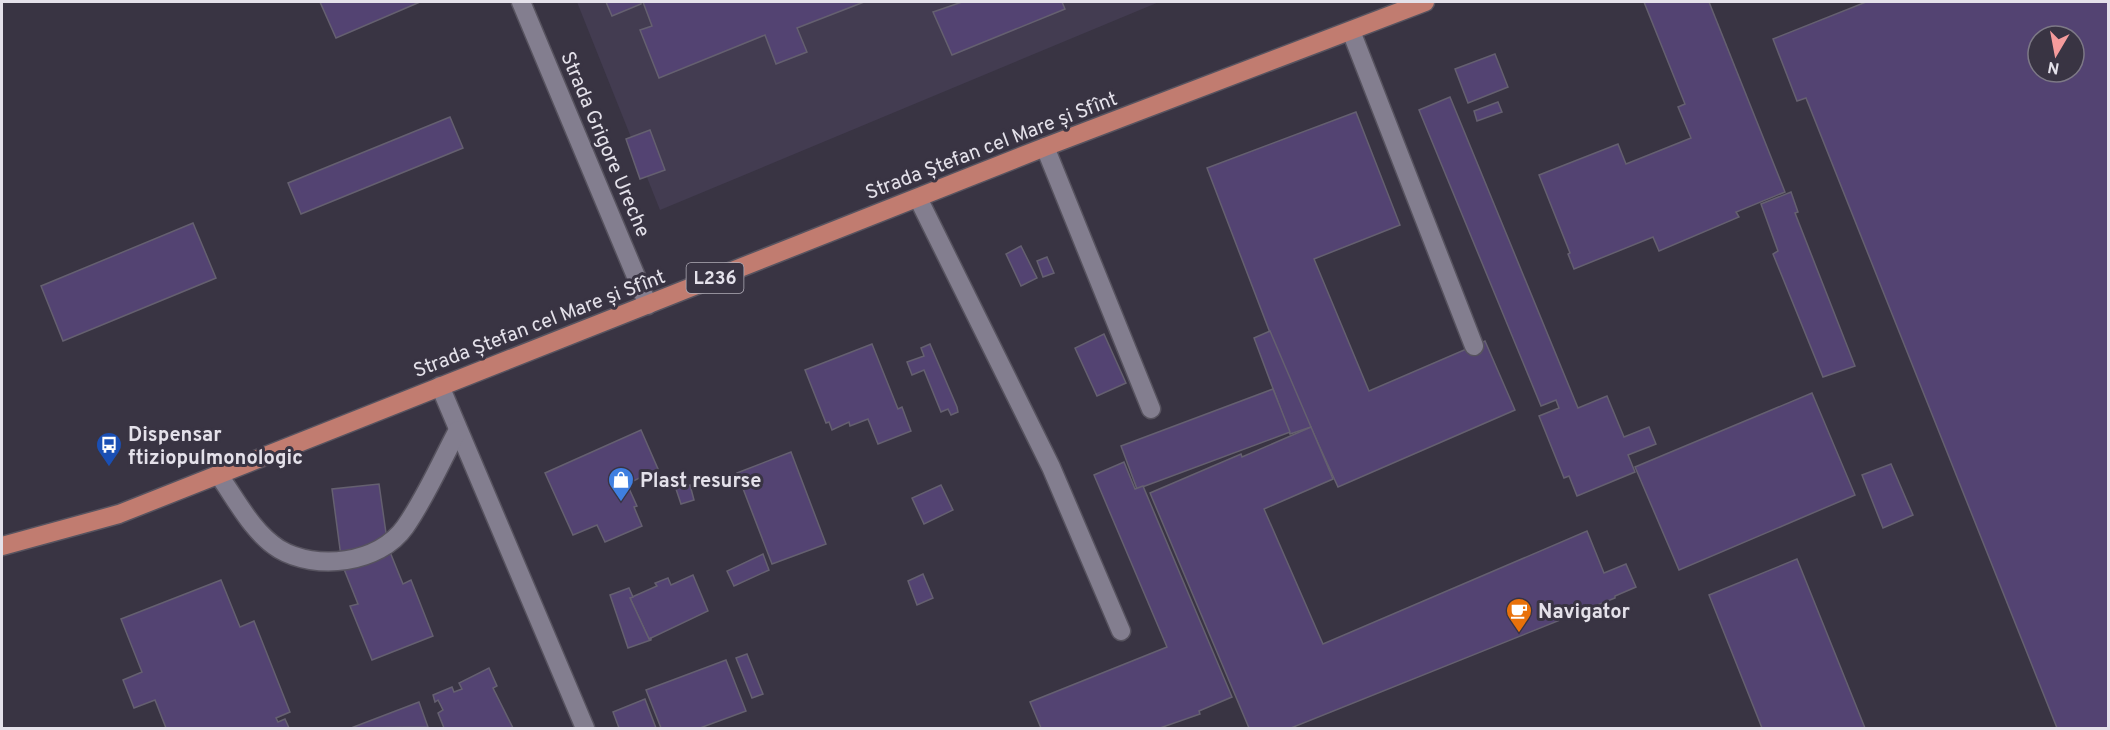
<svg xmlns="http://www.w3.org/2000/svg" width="2110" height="730" font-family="Overpass,sans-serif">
  <rect width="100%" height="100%" fill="#393443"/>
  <polygon fill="#433c51" points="577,2 1159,2 660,210"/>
  <g fill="#534372" stroke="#656070" stroke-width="1.5" fill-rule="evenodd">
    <polygon points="320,2 420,2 336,38"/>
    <polygon points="606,2 641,2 641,4 612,16"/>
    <polygon points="643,2 864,2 797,28 807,52 776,64 765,35 659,78 640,30 652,26"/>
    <polygon points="962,2 1062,2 1065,9 952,55 933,12"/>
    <polygon points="1644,2 1709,2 1785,192 1736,212 1739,217 1659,251 1653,237 1574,269 1568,254 1570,253 1539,175 1618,144 1626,164 1691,138 1678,107 1685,104"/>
    <path d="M1866 2H2108V728H2057L1806 98 1797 101 1773 39ZM2038 36H2074V72H2038Z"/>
    <polygon points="1495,54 1508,87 1468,103 1455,69"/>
    <polygon points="1450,97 1578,408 1607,396 1624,437 1649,427 1656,444 1628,455 1635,472 1577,496 1569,476 1564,478 1539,416 1559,408 1556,400 1541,406 1419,110"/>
    <polygon points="1498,102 1502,112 1477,121 1474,111"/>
    <polygon points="1356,112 1400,225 1314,259 1369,391 1485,341 1515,410 1338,487 1282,364 1207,168"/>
    <polygon points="450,117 463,148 301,214 288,183"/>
    <polygon points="650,130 665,170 640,179 626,139"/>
    <polygon points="1791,192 1798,212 1795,213 1855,366 1823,377 1773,254 1778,251 1761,204"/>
    <polygon points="193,223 216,278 63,341 41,286"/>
    <polygon points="1021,246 1037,278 1021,286 1006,254"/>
    <polygon points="1047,257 1054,273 1043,277 1037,261"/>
    <polygon points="1270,331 1311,427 1290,434 1254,338"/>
    <polygon points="1104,334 1126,383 1097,396 1075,348"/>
    <polygon points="872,344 898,409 902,407 911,431 878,444 868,419 850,426 849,422 832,430 829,422 826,423 805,370"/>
    <polygon points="930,344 957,407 958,412 951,415 948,409 941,412 924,370 912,375 907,362 924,356 921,348"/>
    <polygon points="1273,389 1290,432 1137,489 1121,446"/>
    <polygon points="1812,393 1855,495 1679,570 1635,467"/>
    <polygon points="1311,427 1333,479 1264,509 1323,644 1587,531 1604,573 1626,564 1636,587 1615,596 1615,598 1291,728 1249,728 1150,493 1241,454 1242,457"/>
    <polygon points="641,430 658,469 627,484 637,506 634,507 642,526 605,542 597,525 573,535 545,473"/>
    <polygon points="791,452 826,544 772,564 737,473"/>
    <polygon points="1124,462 1135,489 1143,486 1232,697 1199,711 1200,714 1160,728 1041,728 1030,702 1167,647 1094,475"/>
    <polygon points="1891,464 1913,515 1883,528 1862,475"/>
    <polygon points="379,484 388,547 403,584 411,580 433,636 372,660 350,606 358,604 342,564 332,489"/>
    <polygon points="690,485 694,500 681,504 676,489"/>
    <polygon points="941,485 953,510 924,524 912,498"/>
    <polygon points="763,554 769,570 734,586 727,571"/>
    <polygon points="1797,559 1865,728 1762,728 1709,595"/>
    <polygon points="923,574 933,598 917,605 908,581"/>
    <polygon points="693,575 708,611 649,639 630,598 657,586 655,583 668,578 671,585"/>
    <polygon points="221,580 240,627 254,621 290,712 276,718 278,722 285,719 289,728 166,728 155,700 134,708 123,680 142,672 121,619"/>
    <polygon points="629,588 633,597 630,598 649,639 651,638 651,640 628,648 610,595"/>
    <polygon points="747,654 763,694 752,698 736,658"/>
    <polygon points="726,660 746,711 700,728 661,728 646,690"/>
    <polygon points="489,668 497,686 493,688 513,728 444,728 438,713 443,710 438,700 435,702 433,695 452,687 454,692 462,689 459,683"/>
    <polygon points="645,699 656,728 619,728 613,712"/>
    <polygon points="419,702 428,727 351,728"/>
  </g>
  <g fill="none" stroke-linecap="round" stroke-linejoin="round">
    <defs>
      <g id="minor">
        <polyline points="521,2 648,305"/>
        <polyline points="1351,31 1474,346"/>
        <polyline points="1045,147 1151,409"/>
        <polyline points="918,198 1051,467 1121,631"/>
        <polyline points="440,386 585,728"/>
        <path d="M218 474C236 499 252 532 279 549 316 571 379 564 405 527 426 497 441 462 458 430"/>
      </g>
      <polyline id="major" points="2,546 119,514 1045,147 1425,2"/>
    </defs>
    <use href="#minor" stroke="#57535f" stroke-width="21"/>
    <use href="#major" stroke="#57535f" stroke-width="21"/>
    <use href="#minor" stroke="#837e8f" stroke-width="18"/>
    <use href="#major" stroke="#c17c70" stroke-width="18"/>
  </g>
  <defs>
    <symbol id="bus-pin" viewBox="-11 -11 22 30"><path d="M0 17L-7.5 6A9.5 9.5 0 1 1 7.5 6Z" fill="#1a4fb4" stroke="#393443"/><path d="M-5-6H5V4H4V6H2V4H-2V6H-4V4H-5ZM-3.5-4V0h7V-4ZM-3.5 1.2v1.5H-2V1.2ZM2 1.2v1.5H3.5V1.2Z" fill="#fff"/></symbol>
    <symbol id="shop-pin" viewBox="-11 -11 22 30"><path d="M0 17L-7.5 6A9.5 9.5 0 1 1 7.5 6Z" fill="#3f7fe0" stroke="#393443"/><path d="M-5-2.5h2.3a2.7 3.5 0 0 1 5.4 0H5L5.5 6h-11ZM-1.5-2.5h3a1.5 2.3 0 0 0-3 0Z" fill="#fff"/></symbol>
    <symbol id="cafe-pin" viewBox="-11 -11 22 30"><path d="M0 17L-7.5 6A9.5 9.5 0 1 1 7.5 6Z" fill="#e8710a" stroke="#393443"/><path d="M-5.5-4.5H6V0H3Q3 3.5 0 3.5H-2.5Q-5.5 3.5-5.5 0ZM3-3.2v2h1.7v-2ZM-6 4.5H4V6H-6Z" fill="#fff"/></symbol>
  </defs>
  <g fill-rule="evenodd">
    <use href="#bus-pin" x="94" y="430" width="30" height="40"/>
    <use href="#shop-pin" x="606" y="465" width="30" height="40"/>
    <use href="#cafe-pin" x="1504" y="596" width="30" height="40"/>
  </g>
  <g text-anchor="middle" stroke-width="6" stroke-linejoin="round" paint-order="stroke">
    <rect fill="#393443" stroke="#b1adb8" stroke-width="1.5" x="686.5" y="263" width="57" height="30" rx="4.5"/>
    <g font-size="18" font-weight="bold" fill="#e4e1ea">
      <text x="715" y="284">L236</text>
    </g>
    <g font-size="20" fill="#e4e1ea" stroke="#393443">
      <text transform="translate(606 144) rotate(67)" y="7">Strada Grigore Ureche</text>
      <text transform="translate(991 145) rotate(-21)" y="7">Strada Ștefan cel Mare și Sfînt</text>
      <text transform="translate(539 323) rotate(-21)" y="7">Strada Ștefan cel Mare și Sfînt</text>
    </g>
    <g font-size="20" font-weight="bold" fill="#e4e1ea" stroke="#393443" text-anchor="start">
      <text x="128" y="441">Dispensar<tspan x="128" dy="23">ftiziopulmonologic</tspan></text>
      <text x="640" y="487">Plast resurse</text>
      <text x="1538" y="618">Navigator</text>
    </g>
  </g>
  <rect width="2110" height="730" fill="none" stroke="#e4e1ea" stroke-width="6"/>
  <g transform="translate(2056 54) rotate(190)"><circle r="28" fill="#393443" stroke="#7d7986" stroke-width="1.5"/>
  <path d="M0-4.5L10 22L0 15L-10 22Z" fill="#f59b9c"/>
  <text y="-9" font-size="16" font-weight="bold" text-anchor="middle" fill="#e4e1ea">N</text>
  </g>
</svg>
